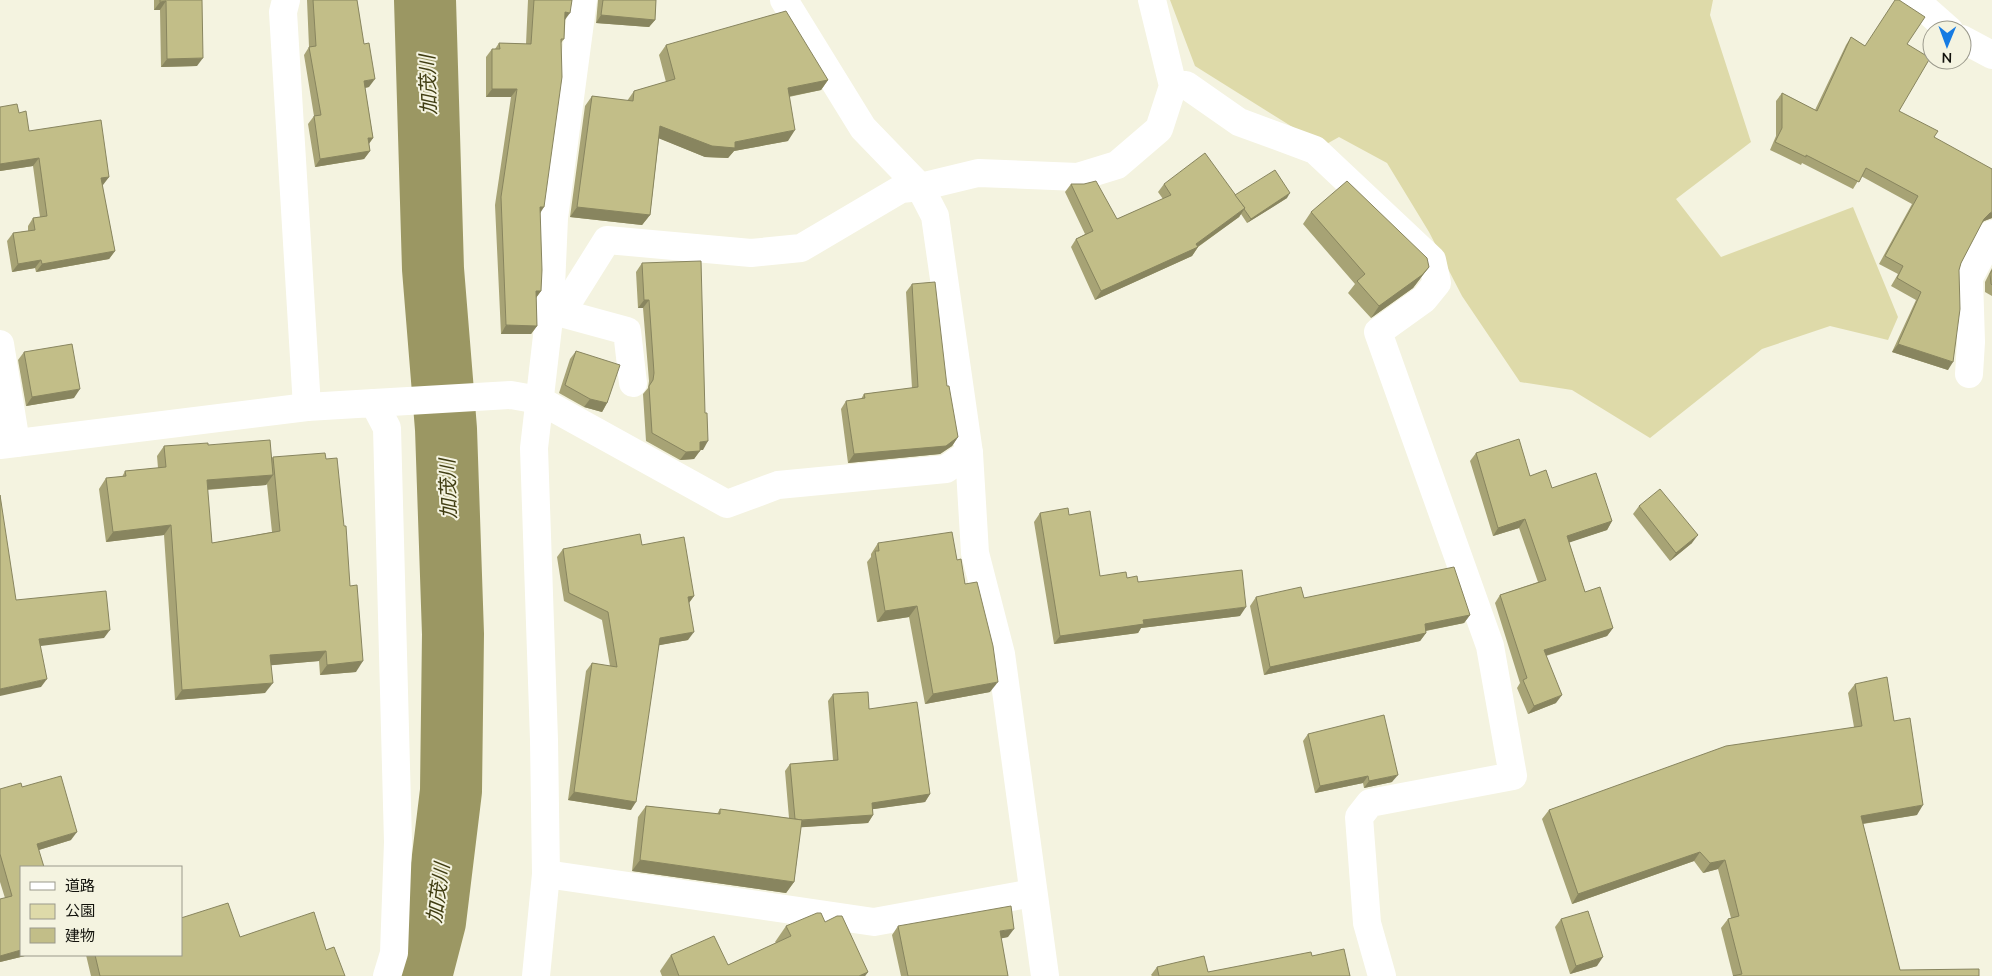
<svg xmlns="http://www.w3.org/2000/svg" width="1992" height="976" font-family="Mulish,'Noto Sans JP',sans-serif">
  <rect width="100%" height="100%" fill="#f4f3e0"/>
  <polygon fill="#dedaa9" points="1170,0 1713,0 1710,15 1751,142 1676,199 1721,257 1853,207 1898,317 1888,340 1830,326 1762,349 1650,438 1572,390 1520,382 1462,296 1429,232 1387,163 1339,137 1323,146 1195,66"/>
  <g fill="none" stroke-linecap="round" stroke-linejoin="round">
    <polyline stroke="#9b9763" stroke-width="62" points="421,976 435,922 451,791 453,634 446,429 433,269 425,0"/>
    <g stroke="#fff" stroke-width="28">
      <polyline points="286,0 283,12 307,407"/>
      <polyline points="784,0 863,128 920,187 935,216 969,453 975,553 1001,654 1045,976"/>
      <polyline points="1915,0 1949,30"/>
      <polyline points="1962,39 1992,55"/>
      <polyline points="1173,86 1186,85 1239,122 1315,150 1432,260 1437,283 1424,299 1378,332 1490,646 1513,776 1370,803 1359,817 1367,923 1382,976"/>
      <polyline points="550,310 570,299 607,240 751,253 801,248 901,189 920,187 978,173 1078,177 1117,165 1159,129 1173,86 1152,0"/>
      <polyline points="550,310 627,331 633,383"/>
      <polyline points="0,344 16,443"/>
      <polyline points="1969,374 1971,342 1969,278 1992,234"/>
      <polyline points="374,403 511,395 539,400 727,504 778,485 946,469 969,453"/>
      <polyline points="0,445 307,407 374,403 387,428 398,842 394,953 387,976"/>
      <polyline points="546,874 874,922 1033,893"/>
      <polyline points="536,976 546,874 544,740 534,448 550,310 554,218 583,0"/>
    </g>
  </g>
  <g fill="#a7a375" fill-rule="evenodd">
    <polygon points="154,0 202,0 197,66 161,67 160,10 154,10"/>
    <polygon points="307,0 357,0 369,87 365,88 373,138 369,144 370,151 364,159 315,167 308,124 314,116 304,55 309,47"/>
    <polygon points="528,0 572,0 565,20 564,39 561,43 540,214 541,291 536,298 537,326 531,334 501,334 495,205 511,97 486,97 486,57 492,49 495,49 499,43 526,44"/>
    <polygon points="598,0 656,0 655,20 649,27 596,23"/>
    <polygon points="1851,37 1865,46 1907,44 1899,111 1934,137 1992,218 1984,221 1981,223 1961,263 1959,270 1948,370 1892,352 1916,300 1891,286 1898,274 1879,264 1912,204 1861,176 1853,189 1802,163 1801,165 1770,150 1776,136 1776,101 1782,93 1815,110 1846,45"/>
    <polygon points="666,45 828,80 821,90 789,97 788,141 734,151 728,158 705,157 659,138 650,215 642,225 570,217 585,106 592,96 627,101 634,91 666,82 659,55"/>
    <polygon points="0,107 19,113 29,131 109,177 102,185 115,251 109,259 36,272 35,268 12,272 7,241 13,233 28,231 28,226 33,218 40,217 33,166 0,171"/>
    <polygon points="1071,184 1117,219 1163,199 1158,192 1164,184 1235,195 1287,198 1247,223 1241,214 1239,217 1198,247 1192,256 1095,300 1071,247 1076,239 1085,234 1065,192"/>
    <polygon points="1311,212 1429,267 1413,288 1371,318 1348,293 1355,284 1303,224"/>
    <polygon points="642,263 703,450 700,450 694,459 680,460 646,441 643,394 648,388 649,381 643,308 638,308 636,272"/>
    <polygon points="1992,268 1992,296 1985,292 1985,282"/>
    <polygon points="912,284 947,386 958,437 952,446 940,454 848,463 841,409 846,401 861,399 864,394 912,388 906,292"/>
    <polygon points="576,351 607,403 602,412 584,407 559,393 570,359"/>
    <polygon points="24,352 74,398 26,406 18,360"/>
    <path d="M208 445 272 458 273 457 356 672 320 675 319 661 271 665 265 693 175 700 164 535 106 542 99 489 106 478 122 477 125 471 158 468 157 456 164 446ZM267 484 272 532 212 543 207 490 266 485Z"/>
    <polygon points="1476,453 1530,476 1612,521 1607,530 1569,542 1585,592 1613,628 1607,636 1546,656 1556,703 1528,714 1517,688 1520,683 1495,603 1500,595 1538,582 1519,528 1493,536 1470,461"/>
    <polygon points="1639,506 1692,543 1670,561 1633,514"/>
    <polygon points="1040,513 1069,515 1100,576 1127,578 1240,616 1141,628 1138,633 1054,644 1034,522"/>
    <polygon points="878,543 957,560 965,584 990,692 925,704 909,617 877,622 867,562 871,557 871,554"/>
    <polygon points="642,545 694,596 689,603 688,640 659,645 631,810 568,800 586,671 592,663 610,666 602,620 564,601 557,557 563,549"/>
    <polygon points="1256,597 1304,598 1470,615 1464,623 1426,631 1426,633 1420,641 1264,675 1250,606"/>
    <polygon points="1855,684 1894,721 1917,815 1863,824 1900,970 1733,976 1721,928 1728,919 1731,918 1718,869 1703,873 1694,861 1572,904 1542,819 1549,810 1854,727 1848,693"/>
    <polygon points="833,694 869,709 930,794 925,802 873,809 873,815 868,823 801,827 794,882 786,893 632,871 638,817 646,806 717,814 720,809 789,818 785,771 790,764 833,760 828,701"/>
    <polygon points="1308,734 1392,782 1364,788 1363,783 1315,793 1303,741"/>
    <polygon points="22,787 71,840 39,850 21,955 29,955 0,962 5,898 0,882 0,789"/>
    <polygon points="1561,919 1597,966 1570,974 1555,927"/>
    <polygon points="825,922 868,972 865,976 662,976 660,971 671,955 728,965 776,943 775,942 786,926"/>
    <polygon points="898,926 1008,937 1001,938 1008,976 901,976 892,935"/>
    <polygon points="240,937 326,950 345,976 91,976 86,955 181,955"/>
    <polygon points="1312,956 1350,976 1152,976 1151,975 1157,967 1208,972"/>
  </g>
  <g fill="#88855f">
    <polygon points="166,1 160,10 154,10 160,2"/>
    <polygon points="565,12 570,13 564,21"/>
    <polygon points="601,15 655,20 649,27 596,23"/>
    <polygon points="203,58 197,66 161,67 167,59"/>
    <polygon points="375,79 369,87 358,89 364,81"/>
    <polygon points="828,80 821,90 781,98 788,88"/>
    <polygon points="492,89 517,89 511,97 486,97"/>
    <polygon points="660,126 735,142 795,130 788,141 734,151 728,158 705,157 653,136"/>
    <polygon points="368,138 373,138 367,146"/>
    <polygon points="370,151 364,159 315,167 320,159"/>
    <polygon points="39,158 33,166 0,171 0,164"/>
    <polygon points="109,177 103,185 95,186 101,178"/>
    <polygon points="1290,193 1287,198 1247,223 1251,219"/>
    <polygon points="540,207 544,207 539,215"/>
    <polygon points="577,207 650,215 642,225 570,217"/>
    <polygon points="1245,208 1239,217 1196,248 1198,247 1192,256 1095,300 1101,291 1196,244"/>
    <polygon points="1992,212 1992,218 1984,221 1978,226 1984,219 1990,213"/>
    <polygon points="115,251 109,259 36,272 42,264"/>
    <polygon points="41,260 35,268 12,272 18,264"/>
    <polygon points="1429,267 1413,288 1371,318 1379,306"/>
    <polygon points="536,291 541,291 535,299"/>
    <polygon points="644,300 649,300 643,308 638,308"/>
    <polygon points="506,325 537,326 531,334 501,334"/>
    <polygon points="1898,344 1953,362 1948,370 1892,352"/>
    <polygon points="80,389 74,398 26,406 32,397"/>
    <polygon points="590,399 607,403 602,412 584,407"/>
    <polygon points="958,437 952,446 940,454 848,463 854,454"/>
    <polygon points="708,441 703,450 694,450 700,442"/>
    <polygon points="700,451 694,459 680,460 686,452"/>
    <polygon points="273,475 266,485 199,490 207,480"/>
    <polygon points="1525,519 1519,528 1493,536 1498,528"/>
    <polygon points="1612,521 1607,530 1562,545 1567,536"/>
    <polygon points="171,525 164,535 106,542 113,532"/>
    <polygon points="1698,535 1692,543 1670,561 1676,553"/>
    <polygon points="694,596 688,604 688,597"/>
    <polygon points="917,606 909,617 877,622 885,611"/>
    <polygon points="1246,607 1240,616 1141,628 1138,633 1054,644 1060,636 1143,620"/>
    <polygon points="1470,615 1464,623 1419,632 1425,624"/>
    <polygon points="1613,628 1607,636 1538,658 1544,650"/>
    <polygon points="110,630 104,638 33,647 39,639"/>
    <polygon points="694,632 688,640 655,646 660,638"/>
    <polygon points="1426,633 1420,641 1264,675 1270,667"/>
    <polygon points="326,651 319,661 263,666 270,655"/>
    <polygon points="363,661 356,672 320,675 327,665"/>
    <polygon points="47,679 41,687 0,696 0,689"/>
    <polygon points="998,682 990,692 925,704 933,694"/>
    <polygon points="273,683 265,693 175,700 182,690"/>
    <polygon points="1562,695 1556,703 1528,714 1534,706"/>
    <polygon points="1398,775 1392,782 1364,788 1369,781"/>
    <polygon points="1368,776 1363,783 1315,793 1320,786"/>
    <polygon points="574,792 636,802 631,810 568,800"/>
    <polygon points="930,794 925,802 867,810 872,803"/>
    <polygon points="1923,805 1917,815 1854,825 1861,816"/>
    <polygon points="873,815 868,823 790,828 795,821"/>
    <polygon points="77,832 71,840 32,852 37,844"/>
    <polygon points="1700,852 1694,861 1572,904 1578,894"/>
    <polygon points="640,860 794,882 786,893 632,871"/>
    <polygon points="1725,860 1718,869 1703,873 1710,863"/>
    <polygon points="1014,929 1008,937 994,940 1000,931"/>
    <polygon points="21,950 21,955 29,955 0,962 0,956"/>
    <polygon points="1603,957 1597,966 1570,974 1576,966"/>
    <polygon points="868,972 865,976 859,976"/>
  </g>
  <g fill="#c2be88" stroke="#88855f">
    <polygon points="160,0 202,0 203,58 167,59 166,1 160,2"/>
    <polygon points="313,0 357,0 364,44 369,43 375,79 364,81 373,138 368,138 370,151 320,159 314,116 321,115 309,47 316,46"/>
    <polygon points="534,0 572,0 570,13 565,12 564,39 561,39 562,77 544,207 540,207 542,270 541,291 536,291 537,326 506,325 501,197 517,89 492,89 492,49 500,49 499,43 531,44"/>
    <polygon points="603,0 656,0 655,20 601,15"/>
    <polygon points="1895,0 1899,0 1925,17 1907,44 1930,58 1899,111 1938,131 1934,137 1992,169 1992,212 1990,213 1984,219 1961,263 1959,270 1960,309 1953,362 1898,344 1921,292 1897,278 1903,266 1885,256 1918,196 1866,168 1859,182 1806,155 1806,157 1775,142 1782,128 1782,93 1817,111 1851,37 1865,46"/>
    <polygon points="786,11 828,80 788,88 795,130 735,142 735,148 712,146 660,126 650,215 577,207 592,96 633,101 634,91 675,79 666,45"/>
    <polygon points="17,104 19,113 26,111 29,131 101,120 109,177 101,178 115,251 42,264 41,260 18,264 13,233 35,230 33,218 47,216 39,158 0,164 0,107"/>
    <polygon points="1205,153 1245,208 1196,244 1198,247 1101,291 1076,239 1093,231 1071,184 1084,184 1096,181 1117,219 1171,195 1164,184"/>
    <polygon points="1275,170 1290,193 1251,219 1244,209 1245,208 1235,195"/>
    <polygon points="1347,181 1427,258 1429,267 1422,275 1379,306 1357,281 1365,274 1311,212"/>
    <polygon points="701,261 705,413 707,413 708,441 700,442 700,451 686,452 652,433 649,386 653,380 654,373 649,300 644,300 642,263"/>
    <polygon points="1992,270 1992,285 1991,284 1990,274"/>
    <polygon points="935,282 947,386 949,386 958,437 946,446 854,454 846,401 865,398 864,394 918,387 912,284"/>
    <polygon points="72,344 80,389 32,397 24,352"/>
    <polygon points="576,351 620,365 607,403 590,399 565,385"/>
    <polygon points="1519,439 1530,476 1546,470 1552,488 1596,473 1612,521 1567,536 1585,592 1600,587 1613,628 1544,650 1562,695 1534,706 1523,680 1527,678 1500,595 1546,580 1525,519 1498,528 1476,453"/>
    <polygon points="270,440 273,475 207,480 212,543 280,531 273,457 325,453 326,459 337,458 344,526 346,526 350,586 357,585 363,661 327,665 326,651 270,655 273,683 182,690 171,525 113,532 106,478 126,476 125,471 166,467 164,446 208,443 208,445"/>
    <polygon points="1660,489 1698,535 1676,553 1639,506"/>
    <polygon points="0,495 16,600 106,591 110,630 39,639 47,679 0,689"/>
    <polygon points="1068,508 1069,515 1090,511 1100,576 1126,572 1127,578 1137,576 1138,582 1242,570 1246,607 1143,620 1144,624 1060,636 1040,513"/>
    <polygon points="952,532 957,560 961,559 965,584 977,582 993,646 998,682 933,694 917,606 885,611 875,551 879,551 878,543"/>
    <polygon points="640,534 642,545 684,537 694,596 688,597 694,632 660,638 636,802 574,792 592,663 617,667 608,612 569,593 563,549"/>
    <polygon points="1454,567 1470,615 1425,624 1426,633 1270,667 1256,597 1301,587 1304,598"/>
    <polygon points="1887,677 1894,721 1910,718 1923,805 1861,816 1900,970 1979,969 1979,976 1733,976 1742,974 1728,919 1739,916 1725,860 1710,863 1700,852 1578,894 1549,810 1726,746 1862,726 1855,684"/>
    <polygon points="868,692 869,709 917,702 930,794 872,803 873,815 802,820 795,819 790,764 838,760 833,694"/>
    <polygon points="1384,715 1398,775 1369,781 1368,776 1320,786 1308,734"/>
    <polygon points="61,776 77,832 37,844 44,867 21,867 21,950 0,956 0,899 12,896 0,854 0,789 21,783 22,787"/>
    <polygon points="646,806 720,814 720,809 802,820 794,882 640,860"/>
    <polygon points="228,903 240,937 314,912 326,950 334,947 345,976 100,976 95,955 181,955 181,918"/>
    <polygon points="1011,906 1014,929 1000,931 1008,976 908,976 898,926"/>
    <polygon points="1588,911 1603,957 1576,966 1561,919"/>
    <polygon points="817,913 821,913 825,922 837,916 842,916 868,972 859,976 679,976 671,955 714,936 728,965 791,936 786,926"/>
    <polygon points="1344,949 1350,976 1159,976 1157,967 1204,956 1208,972 1311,952 1312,956"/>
  </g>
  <g text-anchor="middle" stroke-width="4" stroke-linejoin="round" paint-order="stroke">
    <g font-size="20" font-style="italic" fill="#403d12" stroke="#f4f3e0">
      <text transform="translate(428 85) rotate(-92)" y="7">加茂川</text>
      <text transform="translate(448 489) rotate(-92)" y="7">加茂川</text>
      <text transform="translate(438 893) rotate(-82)" y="7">加茂川</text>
    </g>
  </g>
  <rect x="20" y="866" width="162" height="90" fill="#f4f3e0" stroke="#9a998b"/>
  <rect x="30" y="882" width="25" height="8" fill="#ffffff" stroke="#9a998b"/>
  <text x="65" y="891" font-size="15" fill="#12120c">道路</text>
  <rect x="30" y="904" width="25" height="15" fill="#dedaa9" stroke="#9a998b"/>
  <text x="65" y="916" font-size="15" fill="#12120c">公園</text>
  <rect x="30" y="928" width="25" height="15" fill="#c2be88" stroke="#9a998b"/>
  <text x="65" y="941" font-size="15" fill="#12120c">建物</text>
  <g transform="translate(1947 45) rotate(181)"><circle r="24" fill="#f4f3e0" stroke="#9a998b"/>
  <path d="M0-4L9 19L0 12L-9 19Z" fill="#167be3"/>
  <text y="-8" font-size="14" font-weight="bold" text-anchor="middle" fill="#12120c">N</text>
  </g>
</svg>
